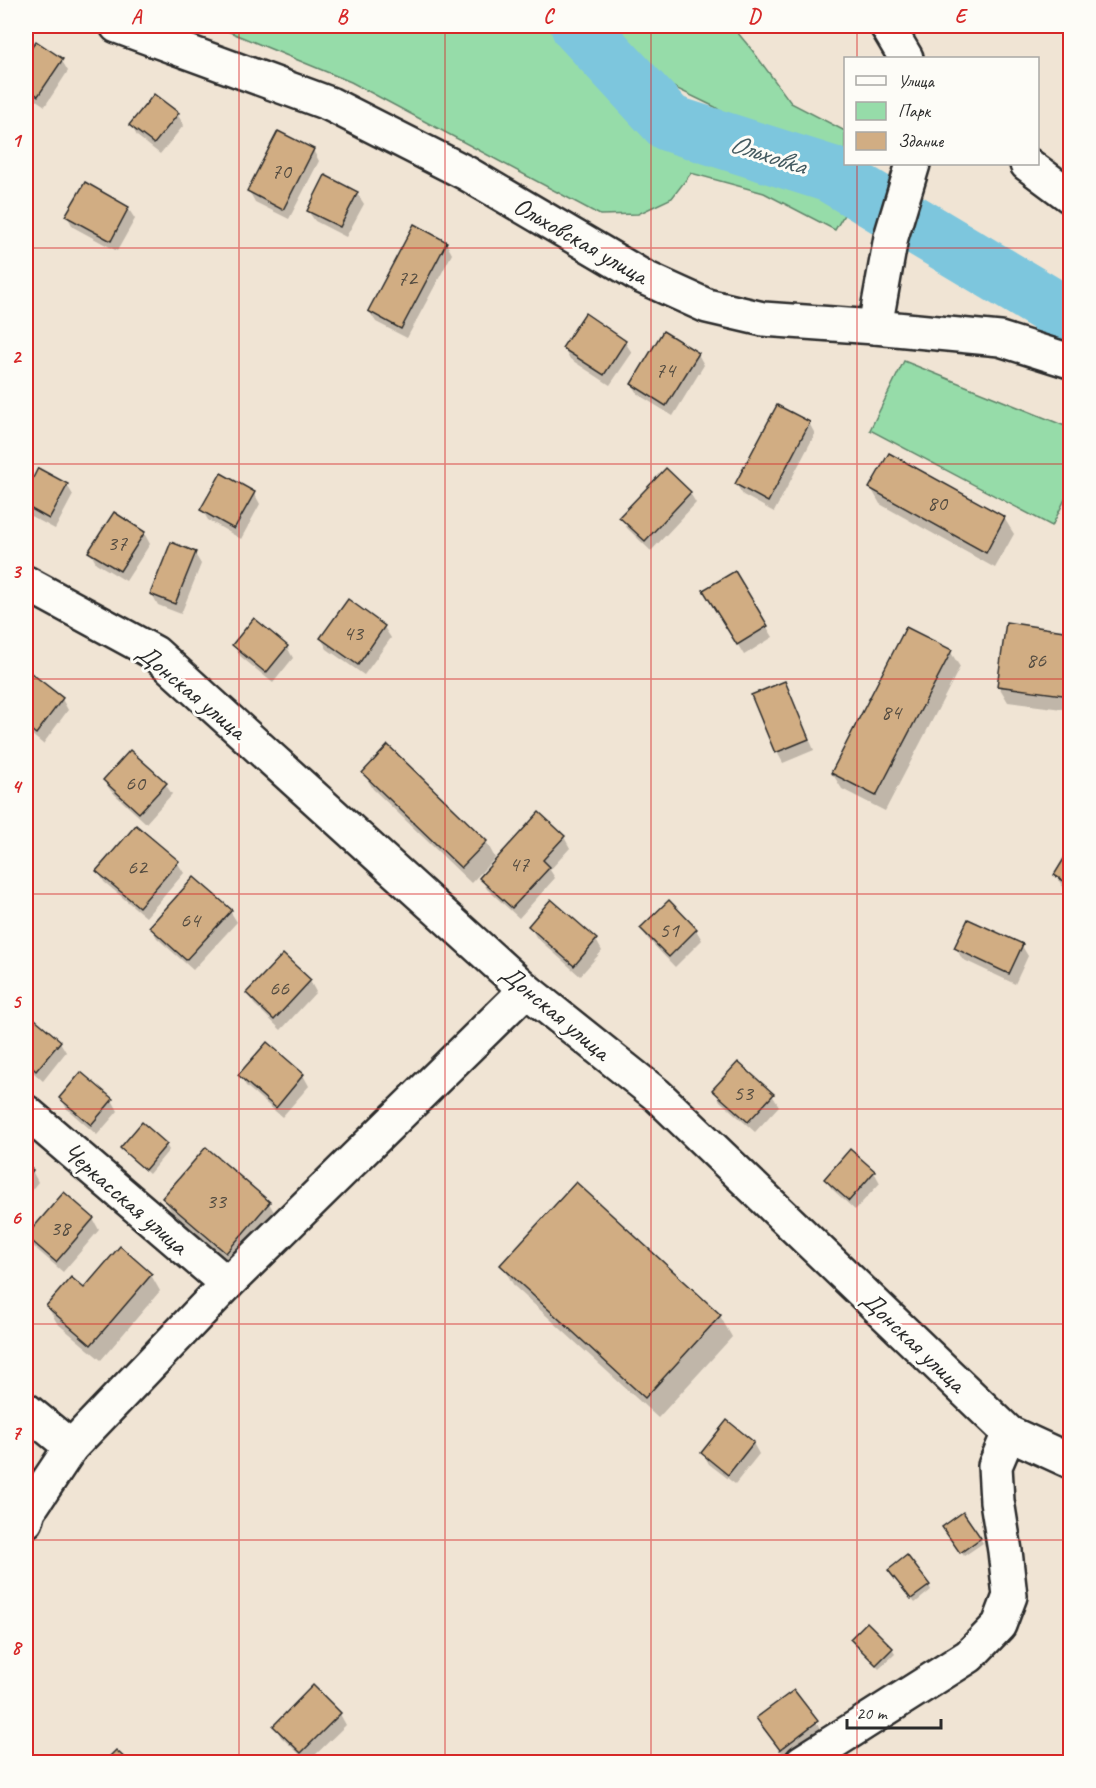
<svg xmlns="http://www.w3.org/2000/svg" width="1096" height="1788" font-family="Caveat,sans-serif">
  <rect width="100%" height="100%" fill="#f0e4d4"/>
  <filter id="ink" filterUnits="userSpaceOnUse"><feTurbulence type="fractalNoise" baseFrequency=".0167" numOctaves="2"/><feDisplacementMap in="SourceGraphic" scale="12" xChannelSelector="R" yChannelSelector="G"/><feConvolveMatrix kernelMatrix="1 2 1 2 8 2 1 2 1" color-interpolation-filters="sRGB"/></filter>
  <g filter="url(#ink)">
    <g fill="#96dca9" stroke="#60846a" stroke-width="1.5">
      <polygon points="215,26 551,26 582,63 619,97 642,125 703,149 851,203 835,230 764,193 691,173 672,198 638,214 600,215 351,82"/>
      <polygon points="617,26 732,26 752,50 791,103 845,131 845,158 837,158 798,141 754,135 715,107 667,84 622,38"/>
      <polygon points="904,361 1070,428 1070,489 1052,526 870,430"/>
    </g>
    <g fill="#0003">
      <polygon points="36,43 62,61 68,71 45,106 26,93 26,58"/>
      <polygon points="177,114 184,125 160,154 137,136 131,125"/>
      <polygon points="313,150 319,161 289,219 255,202 249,191"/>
      <polygon points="85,184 128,208 135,219 117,251 73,227 67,216"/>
      <polygon points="357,193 364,204 346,237 315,221 308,211"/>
      <polygon points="446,243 452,254 407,338 376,322 369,311"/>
      <polygon points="625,342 632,353 610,385 570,359 564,348"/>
      <polygon points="698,354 704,365 673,416 639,395 632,384"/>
      <polygon points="809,423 815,434 774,512 743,495 736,484"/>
      <polygon points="39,470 67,485 73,495 55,529 27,514 26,511 26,495"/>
      <polygon points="871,488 1004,518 1014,534 995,568 880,504"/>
      <polygon points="254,493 260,504 241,539 208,520 202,510"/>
      <polygon points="690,493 696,503 651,551 627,528 621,517"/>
      <polygon points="144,533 150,544 126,581 96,563 90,552"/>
      <polygon points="195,554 201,564 181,614 158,605 152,594"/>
      <polygon points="734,573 773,637 744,655 705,590"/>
      <polygon points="1007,624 1070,633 1070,710 1008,702 998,685"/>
      <polygon points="384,627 391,638 364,675 327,649 321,638"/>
      <polygon points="234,645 287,647 293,658 273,683 240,656"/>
      <polygon points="950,651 960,667 885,811 842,789 832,773"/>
      <polygon points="26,671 62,699 68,710 43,744 26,730"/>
      <polygon points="784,683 790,694 814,750 783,763 777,752"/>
      <polygon points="364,773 486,841 495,858 471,883 373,789"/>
      <polygon points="104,781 165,784 172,794 146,823 111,791"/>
      <polygon points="539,814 564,837 570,848 550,870 555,878 519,918 487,889 481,878"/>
      <polygon points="1070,852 1070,894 1065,891 1056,875"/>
      <polygon points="177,862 184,873 146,917 104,882 98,871"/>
      <polygon points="552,901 596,940 602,951 580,976 536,937 530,926"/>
      <polygon points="230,911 237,922 193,970 157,938 151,927"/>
      <polygon points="642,929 696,930 702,940 675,967 648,939"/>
      <polygon points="1022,946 1028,956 1015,984 962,959 956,948"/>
      <polygon points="283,956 310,981 316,992 281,1030 254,1004 248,994"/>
      <polygon points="29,1016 60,1042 66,1052 43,1081 26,1066 26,1020"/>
      <polygon points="267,1044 303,1075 309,1086 282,1117 246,1086 240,1075"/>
      <polygon points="714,1090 772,1095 779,1106 755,1132 720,1101"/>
      <polygon points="61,1098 112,1100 118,1111 97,1135 67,1109"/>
      <polygon points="142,1124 166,1145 169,1150 149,1174 125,1153 122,1148"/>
      <polygon points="206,1149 269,1203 278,1219 236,1268 173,1214 164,1198"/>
      <polygon points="26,1166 32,1171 38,1182 26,1197"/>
      <polygon points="874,1172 880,1183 855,1210 832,1189 825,1179"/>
      <polygon points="576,1184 720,1316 732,1337 658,1418 514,1286 502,1265"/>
      <polygon points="64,1194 93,1219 99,1230 63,1272 34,1247 27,1236"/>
      <polygon points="120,1248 151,1275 160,1291 101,1360 57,1323 48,1307 84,1290"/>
      <polygon points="728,1423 753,1443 759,1454 735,1484 709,1464 703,1453"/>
      <polygon points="947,1532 980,1538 983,1543 964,1556"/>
      <polygon points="893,1576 929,1585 931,1590 915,1603"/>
      <polygon points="867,1624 892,1649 895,1654 879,1669 855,1644 852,1640"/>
      <polygon points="340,1714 346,1725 308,1762 281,1737 275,1726"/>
      <polygon points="816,1722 823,1733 787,1759 764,1729"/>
    </g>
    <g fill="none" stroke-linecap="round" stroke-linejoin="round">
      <polyline stroke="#7dc6dd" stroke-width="57" points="579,26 669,123 830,174 1067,316 1070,317"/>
    </g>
    <g fill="#d1ad83" stroke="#2b2b2b" stroke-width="1.5">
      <polygon points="36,41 63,59 38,96 26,87 26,56"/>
      <polygon points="154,94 179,113 154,144 129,125"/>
      <polygon points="278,131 314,149 283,210 247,191"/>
      <polygon points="325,175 358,192 340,227 307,211"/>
      <polygon points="85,182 129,207 111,241 65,216"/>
      <polygon points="414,224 447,242 401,329 368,311"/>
      <polygon points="585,313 626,341 604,375 562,348"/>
      <polygon points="663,331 699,353 666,406 631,384"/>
      <polygon points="777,405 810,422 768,502 735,484"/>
      <polygon points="889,453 1005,517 986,553 869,488"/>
      <polygon points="38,468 68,484 49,519 26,506 26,492"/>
      <polygon points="666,468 691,492 645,541 619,517"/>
      <polygon points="221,473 255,492 234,529 200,510"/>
      <polygon points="114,512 145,532 120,571 88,552"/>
      <polygon points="171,542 196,552 175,604 150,594"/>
      <polygon points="735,571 768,626 737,645 703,590"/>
      <polygon points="348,599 385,626 358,665 320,638"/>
      <polygon points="254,618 288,646 266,673 232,645"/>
      <polygon points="1006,622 1070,632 1070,696 997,686"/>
      <polygon points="906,627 952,650 876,796 831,773"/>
      <polygon points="26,669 63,698 36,734 26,726"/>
      <polygon points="785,681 809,739 775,753 751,695"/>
      <polygon points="388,745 487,841 461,868 362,773"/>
      <polygon points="130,750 167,783 139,813 103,780"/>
      <polygon points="539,812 565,836 543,860 550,867 512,908 479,878"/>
      <polygon points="136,825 179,861 139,907 96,871"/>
      <polygon points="1070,849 1070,885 1054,875"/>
      <polygon points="194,877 232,910 186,960 149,927"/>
      <polygon points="551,899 597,939 574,966 528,926"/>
      <polygon points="669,900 697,929 669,957 640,928"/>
      <polygon points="968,919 1023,944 1009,974 954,948"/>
      <polygon points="283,954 311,980 274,1020 246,993"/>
      <polygon points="29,1014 61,1041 36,1071 26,1062 26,1018"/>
      <polygon points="267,1042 304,1074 276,1108 238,1075"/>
      <polygon points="738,1062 774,1094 748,1122 712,1090"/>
      <polygon points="81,1072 113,1099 91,1125 59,1098"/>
      <polygon points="142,1122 167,1144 145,1170 120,1148"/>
      <polygon points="206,1147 270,1202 226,1253 162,1198"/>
      <polygon points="850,1149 875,1171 849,1201 824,1179"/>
      <polygon points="26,1164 33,1170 26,1179"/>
      <polygon points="576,1182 721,1315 645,1398 500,1265"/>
      <polygon points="64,1192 94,1218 56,1262 26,1236"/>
      <polygon points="120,1246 152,1274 91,1345 46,1306 71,1277 84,1288"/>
      <polygon points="727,1420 754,1442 728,1475 701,1453"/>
      <polygon points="963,1512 981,1538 960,1553 942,1527"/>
      <polygon points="907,1555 930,1585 911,1599 888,1570"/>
      <polygon points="867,1622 893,1648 876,1665 850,1639"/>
      <polygon points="313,1685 341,1713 301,1753 273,1726"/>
      <polygon points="794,1690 818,1721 780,1750 756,1718"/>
      <polygon points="116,1750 129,1762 104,1762"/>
    </g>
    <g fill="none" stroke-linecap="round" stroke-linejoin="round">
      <defs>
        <g id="minor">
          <polyline points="117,26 330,104 466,173 643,277 707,306 763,319 875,327 1000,339 1070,361"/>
          <polyline points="887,26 906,58"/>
          <polyline points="1027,164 1070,196"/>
          <polyline points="875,327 891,237 913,164"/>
          <polyline points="26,583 155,653 526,990 656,1094 1009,1433 1070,1461"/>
          <polyline points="26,1112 227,1284"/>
          <polyline points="26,1410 71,1447"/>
          <polyline points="26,1521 29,1510 71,1447 227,1284 526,990"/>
          <polyline points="802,1762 969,1656 999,1625 1010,1596 1005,1551 997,1501 995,1466 1009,1433"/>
        </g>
      </defs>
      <use href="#minor" stroke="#2b2b2b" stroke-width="38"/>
      <use href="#minor" stroke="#fdfcf7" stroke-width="33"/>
    </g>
  </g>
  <path fill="none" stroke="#d62828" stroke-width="1.5" stroke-opacity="0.55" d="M239 26V1762M445 26V1762M651 26V1762M857 26V58M857 164V1762M26 248H1070M26 464H1070M26 679H1070M26 894H1070M26 1109H1070M26 1324H1070M26 1540H1070"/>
  <g text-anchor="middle" stroke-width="6" stroke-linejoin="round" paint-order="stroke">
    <g font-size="22" fill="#544c41">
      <text x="281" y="178">70</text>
      <text x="407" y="285">72</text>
      <text x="665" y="377">74</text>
      <text x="937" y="510">80</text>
      <text x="117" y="550">37</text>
      <text x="353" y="640">43</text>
      <text x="1036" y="667">86</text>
      <text x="891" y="719">84</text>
      <text x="135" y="790">60</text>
      <text x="519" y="871">47</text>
      <text x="137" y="874">62</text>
      <text x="190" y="927">64</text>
      <text x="669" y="937">51</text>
      <text x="279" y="995">66</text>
      <text x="743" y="1100">53</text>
      <text x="216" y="1208">33</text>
      <text x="60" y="1235">38</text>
    </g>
    <g font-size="26" fill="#2b2b2b" stroke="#fdfcf7">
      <text transform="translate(581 240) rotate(30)" y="9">Ольховская улица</text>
      <text transform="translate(192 691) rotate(40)" y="9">Донская улица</text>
      <text transform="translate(556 1012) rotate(40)" y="9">Донская улица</text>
      <text transform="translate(126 1198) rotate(41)" y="9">Черкасская улица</text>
      <text transform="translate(914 1341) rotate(44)" y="9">Донская улица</text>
    </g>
    <g font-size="27" font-style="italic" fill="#445a60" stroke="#fdfcf7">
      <text transform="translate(768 154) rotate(18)" y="9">Ольховка</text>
    </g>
  </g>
  <rect width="1096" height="1788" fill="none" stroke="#fdfcf7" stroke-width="66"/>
  <rect x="844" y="57" width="195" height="108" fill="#fdfcf7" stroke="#a9a8a5" stroke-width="1.5"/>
  <rect x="856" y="76" width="30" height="9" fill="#fdfcf7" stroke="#a9a8a5" stroke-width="1.5"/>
  <text x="898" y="87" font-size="18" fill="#2b2b2b">Улица</text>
  <rect x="856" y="102" width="30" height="18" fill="#96dca9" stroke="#a9a8a5" stroke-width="1.5"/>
  <text x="898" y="117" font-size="18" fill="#2b2b2b">Парк</text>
  <rect x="856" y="132" width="30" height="18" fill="#d1ad83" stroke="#a9a8a5" stroke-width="1.5"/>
  <text x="898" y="147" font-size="18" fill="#2b2b2b">Здание</text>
  <path d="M847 1719v9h94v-9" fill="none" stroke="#2b2b2b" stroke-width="3"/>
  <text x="856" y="1719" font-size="18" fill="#2b2b2b" stroke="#fdfcf7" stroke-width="4.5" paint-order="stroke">20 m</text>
  <rect x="33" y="33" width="1030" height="1722" fill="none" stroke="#d62828" stroke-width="2"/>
  <g font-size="20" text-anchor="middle" font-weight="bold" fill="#d62828">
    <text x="136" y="23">A</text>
    <text x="342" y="23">B</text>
    <text x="548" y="23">C</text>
    <text x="754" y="23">D</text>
    <text x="960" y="23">E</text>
    <text x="16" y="147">1</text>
    <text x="16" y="363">2</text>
    <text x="16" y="578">3</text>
    <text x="16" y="793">4</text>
    <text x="16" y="1008">5</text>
    <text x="16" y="1224">6</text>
    <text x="16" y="1439">7</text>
    <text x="16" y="1654">8</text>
  </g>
</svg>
